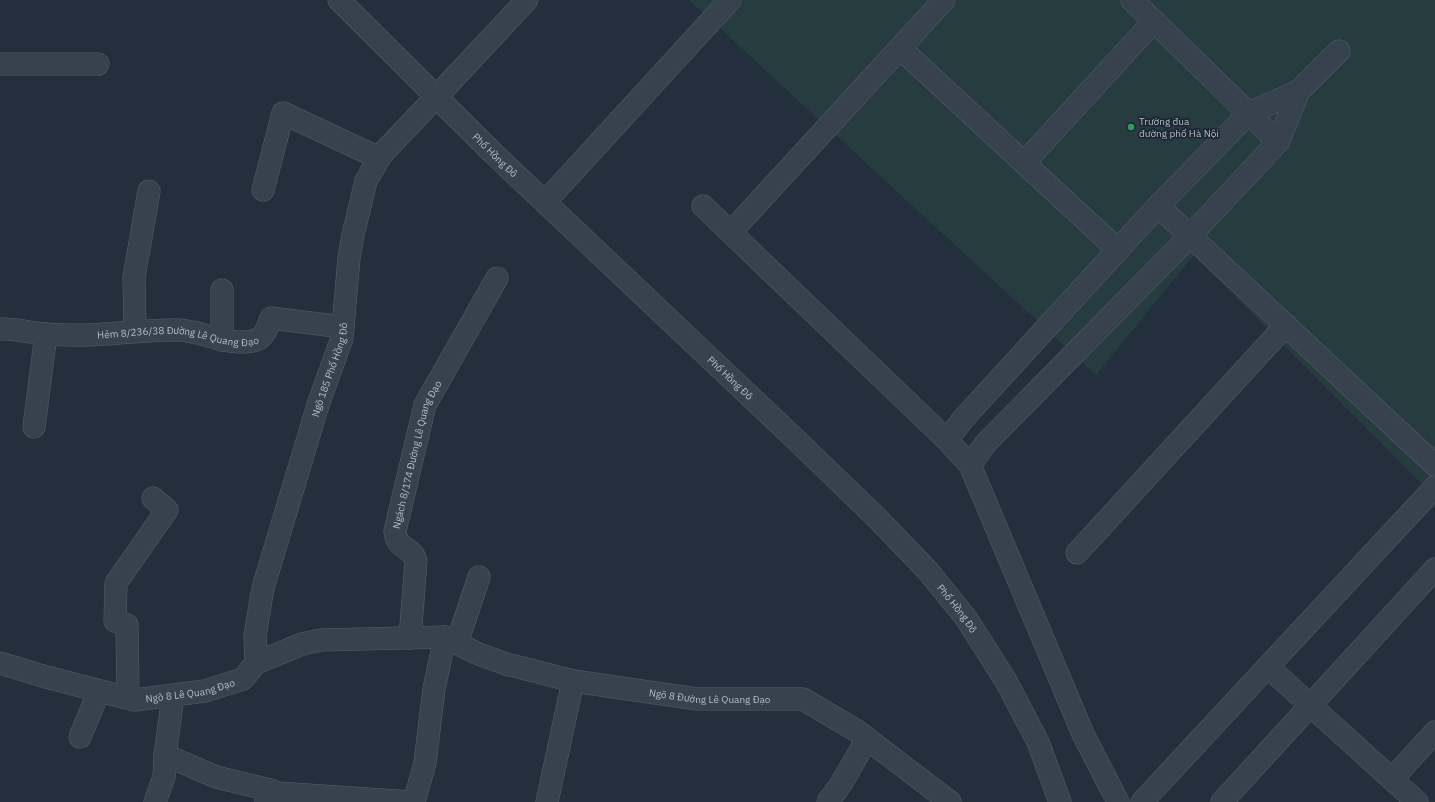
<svg xmlns="http://www.w3.org/2000/svg" width="1435" height="802" font-family="'IBM Plex Sans',sans-serif">
  <rect width="100%" height="100%" fill="#242f3e"/>
  <polygon fill="#263c3f" points="689,0 1435,0 1435,497 1194,255 1096,375"/>
  <g fill="none" stroke-linecap="round" stroke-linejoin="round">
    <defs>
      <g id="minor">
        <path id="s1" d="M339 0 495 155 791 435 878 519 928 571 966 618 1006 681 1038 742 1060 802"/>
        <polyline points="1132,0 1278,142"/>
        <polyline points="900,48 1118,250"/>
        <polyline points="0,64 98,64"/>
        <polyline points="1024,163 1154,21"/>
        <polyline points="263,190 283,113 379,158"/>
        <polyline points="545,202 730,0"/>
        <polyline points="703,206 947,440 970,465 1083,734 1118,802"/>
        <polyline points="1158,206 1435,465"/>
        <polyline points="731,232 944,0"/>
        <polyline points="222,290 222,340"/>
        <path id="s2" d="M0 329C15 328 30 333 45 334 57 335 70 335 82 335 114 335 146 329 179 330 202 331 232 348 256 340 265 337 268 326 271 318L343 327"/>
        <polyline points="135,331 134,277 149,191"/>
        <polyline points="34,427 46,334"/>
        <polyline points="947,440 963,419 1158,206 1249,113 1299,91 1339,51"/>
        <polyline points="970,465 986,443 1190,236 1278,142 1299,91"/>
        <polyline points="1077,553 1286,325"/>
        <path id="s3" d="M410 638 416 561C412 546 397 551 395 531L425 405 497 278"/>
        <polyline points="457,643 479,577"/>
        <path id="s4" d="M0 663 46 677 135 700 205 691 243 679 256 663 302 644 321 640 445 637 476 653 506 664 573 681 697 699H803L857 731 950 802"/>
        <path id="s5" d="M256 663 255 636 263 588 318 405 342 338 349 258 353 235 366 181 381 155 453 79 527 0"/>
        <polyline points="1268,667 1417,802"/>
        <polyline points="128,698 127,625 115,621 116,583 167,510 153,498"/>
        <polyline points="80,737 99,691"/>
        <polyline points="165,755 216,777 270,790"/>
        <polyline points="1392,779 1435,732"/>
        <polyline points="155,802 164,777 165,755 173,696"/>
        <polyline points="266,802 270,790 278,793 412,802"/>
        <polyline points="414,802 425,763 434,689 445,637"/>
        <polyline points="547,802 573,681"/>
        <polyline points="828,802 841,784 867,739"/>
        <polyline points="1142,802 1435,487"/>
        <polyline points="1222,802 1435,569"/>
      </g>
    </defs>
    <use href="#minor" stroke="#565f6c" stroke-width="23"/>
    <use href="#minor" stroke="#38414e" stroke-width="22"/>
  </g>
  <circle fill="#2e9e5b" stroke="#1d2633" stroke-width="1.5" cx="1131" cy="127" r="4"/>
  <g text-anchor="middle" stroke-width="3.5" stroke-linejoin="round" paint-order="stroke">
    <g font-size="10" fill="#b4bcc9" stroke="#1d2633" text-anchor="start">
      <text x="1139" y="125">Trường đua<tspan x="1139" dy="12">đường phố Hà Nội</tspan></text>
    </g>
    <g font-size="10" fill="#b4bcc9" stroke="#1d2633">
      <text dy="4" stroke="none"><textPath href="#s1" startOffset="220">Phố Hồng Đô</textPath></text>
      <text dy="4" stroke="none"><textPath href="#s2" startOffset="179">Hẻm 8/236/38 Đường Lê Quang Đạo</textPath></text>
      <text dy="4" stroke="none"><textPath href="#s5" startOffset="304">Ngõ 185 Phố Hồng Đô</textPath></text>
      <text dy="4" stroke="none"><textPath href="#s1" startOffset="544">Phố Hồng Đô</textPath></text>
      <text dy="4" stroke="none"><textPath href="#s3" startOffset="195">Ngách 8/174 Đường Lê Quang Đạo</textPath></text>
      <text dy="4" stroke="none"><textPath href="#s1" startOffset="868">Phố Hồng Đô</textPath></text>
      <text dy="4" stroke="none"><textPath href="#s4" startOffset="196">Ngõ 8 Lê Quang Đạo</textPath></text>
      <text dy="4" stroke="none"><textPath href="#s4" startOffset="738">Ngõ 8 Đường Lê Quang Đạo</textPath></text>
    </g>
  </g>
</svg>
